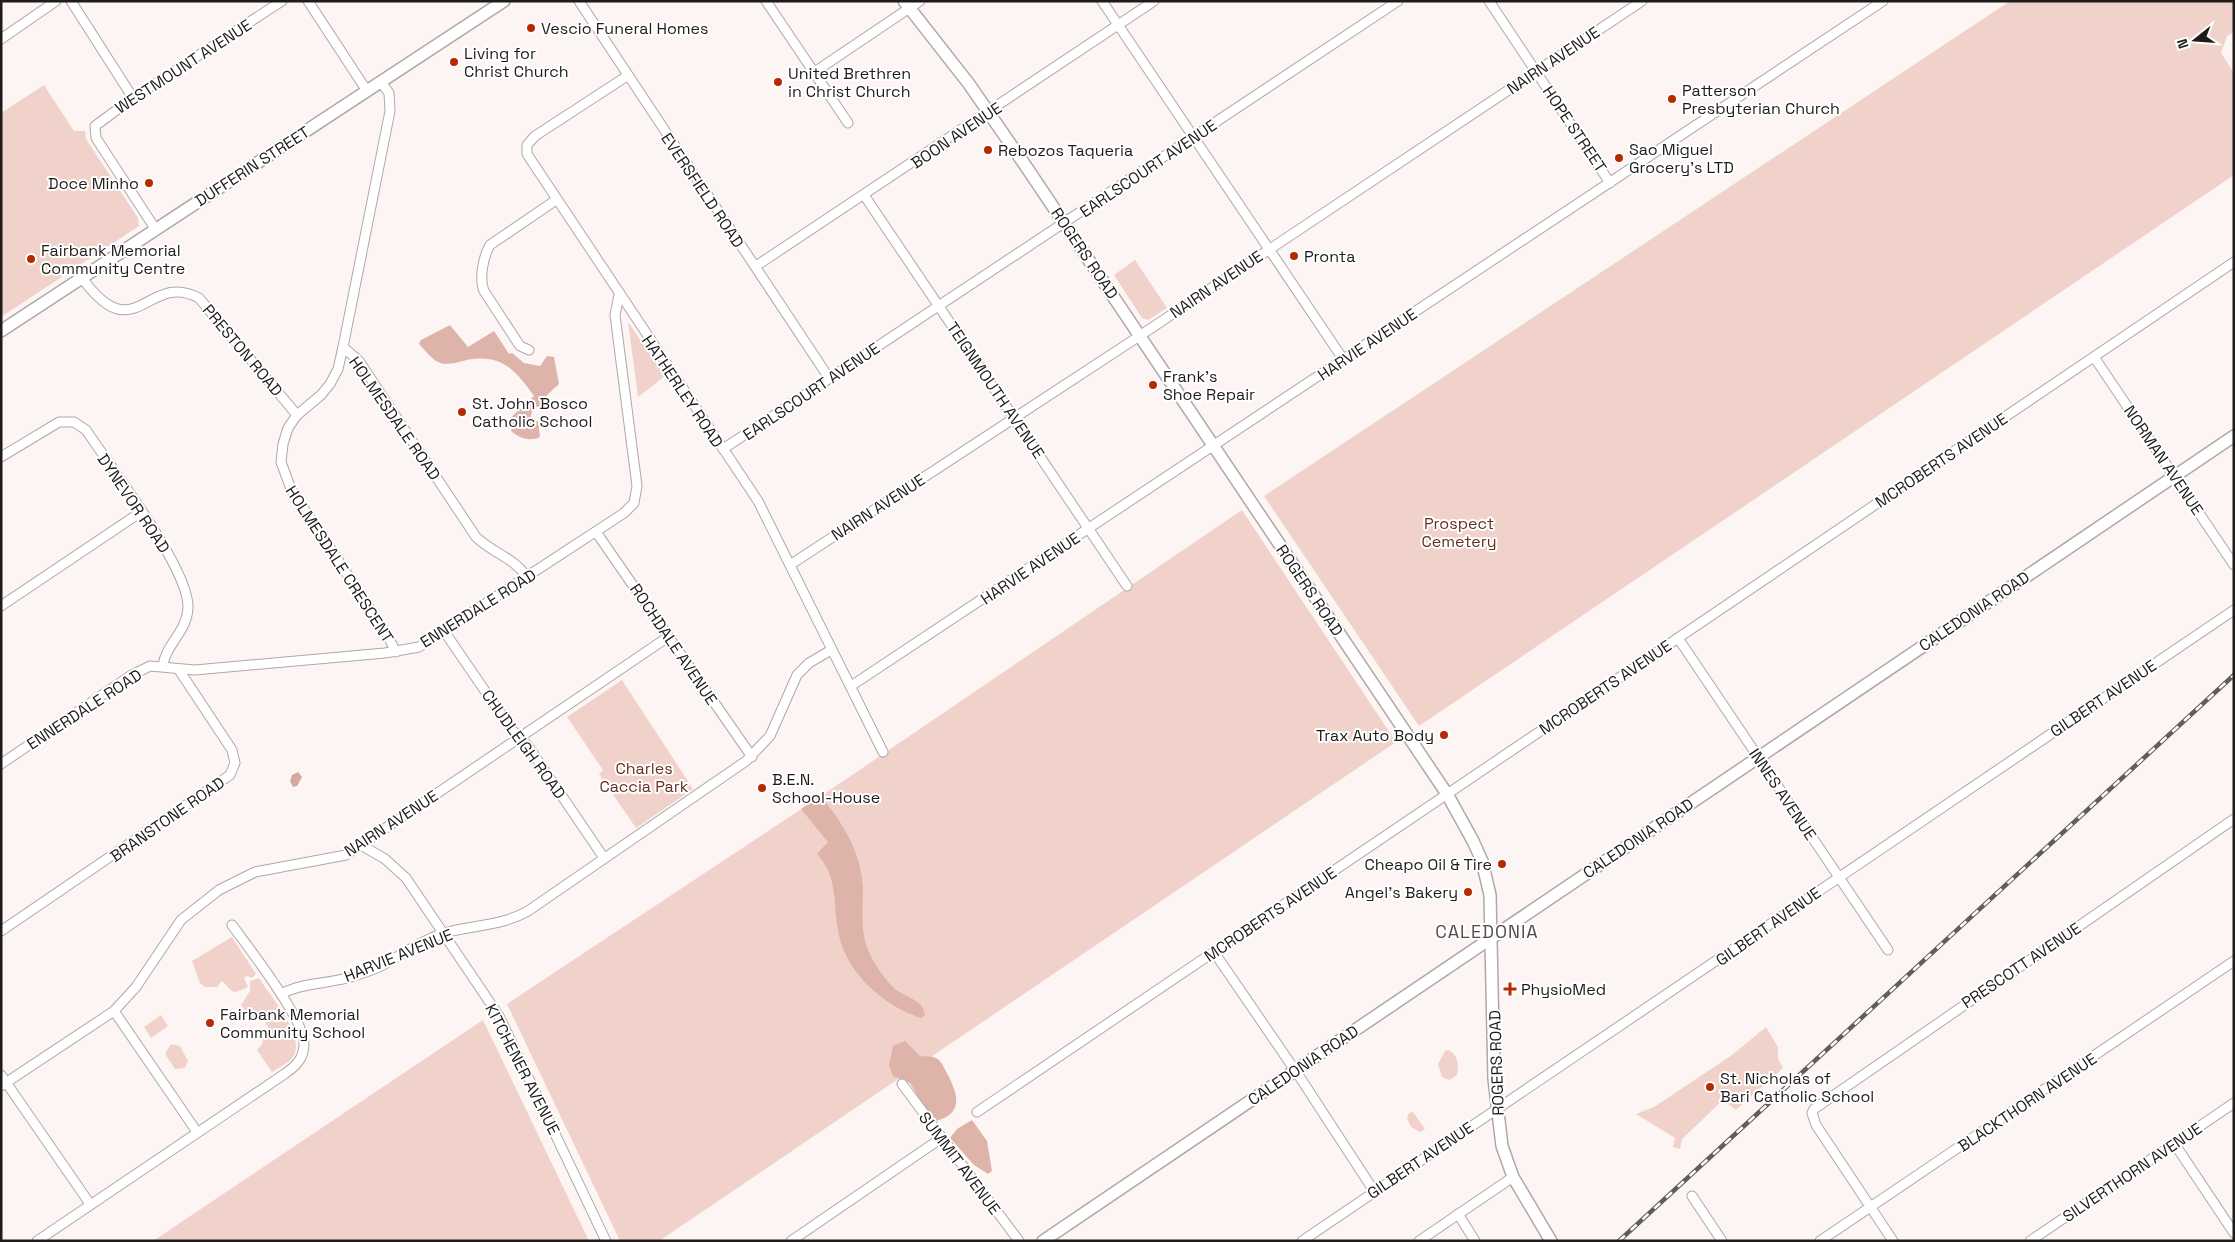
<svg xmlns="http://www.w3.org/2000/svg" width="2235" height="1242" font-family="'Space Grotesk',sans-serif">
  <rect width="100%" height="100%" fill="#fdf5f3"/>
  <g fill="#f0d2ca">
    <polygon points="2010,1 2234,1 2234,32 2227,36 2221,53 2234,73 2234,175 1419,726 1264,496"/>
    <polygon points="44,85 74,131 85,131 86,139 138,218 139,226 1,317 1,113"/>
    <polygon points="1135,260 1167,308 1148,320 1142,318 1114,275"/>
    <polygon points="628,322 665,376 638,397"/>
    <polygon points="1242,510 1396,742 659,1241 620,1241 507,1004 833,788"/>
    <polygon points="622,680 693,789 636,828 599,774 603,770 567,717"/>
    <path d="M232 937 256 974 252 978 247 976 244 978 248 987C231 995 234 993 222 981L217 987H205L200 983 192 961Z"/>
    <path d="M259 978C270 996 308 1038 292 1058 287 1064 278 1068 272 1072L257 1050 263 1043 261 1035 270 1030 261 1016 253 1022 241 1005 250 991V981Z"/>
    <polygon points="161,1015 168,1026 151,1038 144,1027"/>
    <polygon points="483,1020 589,1241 153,1241"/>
    <polygon points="1766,1027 1778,1047 1778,1058 1783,1068 1736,1110 1723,1100 1682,1139 1680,1149 1673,1147 1675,1138 1636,1114 1654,1107 1732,1055"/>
    <polygon points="171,1044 180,1046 188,1061 185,1068 175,1069 165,1054"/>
    <path d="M1449 1050C1459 1057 1459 1065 1457 1075L1450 1080 1442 1077 1438 1064 1445 1051Z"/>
    <polygon points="1413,1112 1425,1129 1420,1132 1411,1127 1407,1118 1409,1113"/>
  </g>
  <g fill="#deb4aa">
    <path d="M450 325 468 347 494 331 509 354 512 353 524 363 540 366 547 356 554 357 559 384 547 395 549 406 533 407 530 420 538 421 540 437C530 442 519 438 511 431L512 427 508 420 534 396C516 371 502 353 467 360 457 362 446 367 436 361 430 357 424 349 419 344L421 340Z"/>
    <path d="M821 796C843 824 861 851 863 888 863 908 860 933 869 952 875 965 884 979 895 989 906 998 923 999 925 1015L921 1018C883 1006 844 971 838 930 833 902 838 876 817 854L828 842 801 809Z"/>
    <path d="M905 1041 920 1056C927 1057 933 1055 939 1060 943 1064 946 1072 949 1077 959 1097 962 1114 936 1121L930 1118 910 1083 893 1076 889 1065 893 1046Z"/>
    <polygon points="972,1120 987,1141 992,1171 988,1174 974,1165 950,1138 957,1129"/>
  </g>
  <polygon fill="#d2a99f" points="298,772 302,777 297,786 293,787 290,781 292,775"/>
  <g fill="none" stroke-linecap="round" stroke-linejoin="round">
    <defs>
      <g id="street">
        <polyline points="71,1 133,98"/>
        <polyline points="308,1 367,91"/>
        <polyline points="579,1 829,378"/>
        <polyline points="766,1 848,123"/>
        <polyline points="1102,1 1343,359"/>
        <polyline points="1489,1 1610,183"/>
        <polyline points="1,39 56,1"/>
        <polyline points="813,73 920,1"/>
        <polyline points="627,76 535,136 527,145 527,154 758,501 883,752"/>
        <polyline points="381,82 389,93 390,111 343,347 338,369 330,384 321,395 297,415 288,428 283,444 281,462 291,489 386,633 396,652"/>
        <polyline points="864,195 1127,586"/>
        <polyline points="156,230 96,138 95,126 133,98 282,1"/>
        <polyline points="756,266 1154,1"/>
        <path d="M82 278C136 352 147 270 199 298L297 415"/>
        <path d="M343 347 359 361 476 537C494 554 513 557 527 577"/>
        <path d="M529 350 520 346 484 291C479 279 483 257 490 245L556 200"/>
        <polyline points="2094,357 2234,565"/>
        <polyline points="723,449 1398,1"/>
        <path d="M1 457 59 422H74L86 430C110 466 190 570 188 608 187 632 165 645 163 666"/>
        <polyline points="596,532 752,757"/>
        <polyline points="790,565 1141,335 1642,1"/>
        <polyline points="1,606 141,512"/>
        <polyline points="444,631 511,729 528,746 604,858"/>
        <polyline points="1678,638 1888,950"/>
        <polyline points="851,686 1883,1"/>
        <polyline points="1,764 130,676 150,666 195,670 385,653 419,647 624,513 634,503 637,486 615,315 619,295"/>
        <polyline points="361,845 385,859 406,878 499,1016 606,1241"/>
        <polyline points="1,931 230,775 235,763 232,750 179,670"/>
        <polyline points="1214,952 1301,1079 1374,1191"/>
        <path d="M281 994C301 983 325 984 347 978 359 974 372 971 383 965 403 954 422 940 444 933 472 925 502 926 528 911L746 761 770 736 797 675 809 663 831 650"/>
        <polyline points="114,1011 197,1132"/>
        <polyline points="1,1075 90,1204"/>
        <polyline points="902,1084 1019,1241"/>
        <polyline points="1,1086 114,1011 136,987 181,920 219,890 255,872 346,855 668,637"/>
        <polyline points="977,1112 2234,262"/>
        <polyline points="2174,1143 2234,1233"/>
        <polyline points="1692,1196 1722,1241"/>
        <polyline points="1458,1214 1475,1241"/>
        <path d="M37 1241 283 1075C295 1067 304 1059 304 1044 305 1020 248 947 232 925"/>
        <polyline points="791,1241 940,1139"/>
        <polyline points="1302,1241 2234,610"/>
        <polyline points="1419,1241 1513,1177"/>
        <polyline points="1820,1241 2234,961"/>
        <polyline points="1893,1241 1816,1125 1812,1113 1814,1109 2234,819"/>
        <polyline points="2030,1241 2234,1103"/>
      </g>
      <g id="secondary">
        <polyline points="904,1 969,84 1027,168 1447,794 1473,841 1482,861 1490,895 1494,1079 1502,1146 1513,1177 1551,1241"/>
        <polyline points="1,331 504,1"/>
        <polyline points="1043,1241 2234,436"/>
      </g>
    </defs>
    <use href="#street" stroke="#afa8a7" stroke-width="11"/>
    <use href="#secondary" stroke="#afa8a7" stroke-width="14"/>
    <use href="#street" stroke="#fff" stroke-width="9"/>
    <use href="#secondary" stroke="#fff" stroke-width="11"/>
    <defs>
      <polyline id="rail" points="1619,1241 2234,675"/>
    </defs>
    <use href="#rail" stroke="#615d5c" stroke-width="4.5"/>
    <use href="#rail" stroke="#fff" stroke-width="2.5" stroke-dasharray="8" stroke-linecap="butt"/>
  </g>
  <g fill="#b52a01" stroke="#fff" stroke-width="2">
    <circle cx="531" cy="28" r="5"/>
    <circle cx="454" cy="62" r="5"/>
    <circle cx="778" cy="82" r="5"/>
    <circle cx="1672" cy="99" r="5"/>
    <circle cx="988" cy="150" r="5"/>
    <circle cx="1619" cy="158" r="5"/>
    <circle cx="149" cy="183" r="5"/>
    <circle cx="1294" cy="256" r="5"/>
    <circle cx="31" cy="259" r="5"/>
    <circle cx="1153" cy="385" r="5"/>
    <circle cx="462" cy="412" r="5"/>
    <circle cx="1444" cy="735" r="5"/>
    <circle cx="762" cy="788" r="5"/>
    <circle cx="1502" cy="864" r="5"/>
    <circle cx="1468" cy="892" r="5"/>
    <path d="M1507.5 981.5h5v5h5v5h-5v5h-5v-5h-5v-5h5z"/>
    <circle cx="210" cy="1023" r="5"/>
    <circle cx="1710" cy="1087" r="5"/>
  </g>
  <g text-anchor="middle" stroke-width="4" stroke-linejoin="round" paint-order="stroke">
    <g font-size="16" fill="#1e1b1b" stroke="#fff" text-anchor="start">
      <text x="541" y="34">Vescio Funeral Homes</text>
      <text x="464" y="59">Living for<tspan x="464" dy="18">Christ Church</tspan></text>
      <text x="788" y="79">United Brethren<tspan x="788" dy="18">in Christ Church</tspan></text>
      <text x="1682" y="96">Patterson<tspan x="1682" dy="18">Presbyterian Church</tspan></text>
      <text x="1629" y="155">Sao Miguel<tspan x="1629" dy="18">Grocery's LTD</tspan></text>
      <text x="998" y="156">Rebozos Taqueria</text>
      <text x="139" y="189" text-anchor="end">Doce Minho</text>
      <text x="41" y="256">Fairbank Memorial<tspan x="41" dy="18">Community Centre</tspan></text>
      <text x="1304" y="262">Pronta</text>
      <text x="1163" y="382">Frank's<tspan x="1163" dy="18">Shoe Repair</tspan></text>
      <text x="472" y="409">St. John Bosco<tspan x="472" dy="18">Catholic School</tspan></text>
      <text x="1434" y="741" text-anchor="end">Trax Auto Body</text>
      <text x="772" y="785">B.E.N.<tspan x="772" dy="18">School-House</tspan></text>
      <text x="1492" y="870" text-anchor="end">Cheapo Oil &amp; Tire</text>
      <text x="1458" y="898" text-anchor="end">Angel's Bakery</text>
      <text x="1521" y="995">PhysioMed</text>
      <text x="220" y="1020">Fairbank Memorial<tspan x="220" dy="18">Community School</tspan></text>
      <text x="1720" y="1084">St. Nicholas of<tspan x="1720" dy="18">Bari Catholic School</tspan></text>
    </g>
    <g font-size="16" fill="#1e1b1b" stroke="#fff">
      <text transform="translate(1553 60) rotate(-34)" y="6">NAIRN AVENUE</text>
      <text transform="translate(183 66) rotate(-33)" y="6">WESTMOUNT AVENUE</text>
      <text transform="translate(1575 129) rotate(56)" y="6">HOPE STREET</text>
      <text transform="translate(956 135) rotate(-34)" y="6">BOON AVENUE</text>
      <text transform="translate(252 166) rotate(-33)" y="6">DUFFERIN STREET</text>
      <text transform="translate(1148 168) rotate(-34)" y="6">EARLSCOURT AVENUE</text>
      <text transform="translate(703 190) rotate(56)" y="6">EVERSFIELD ROAD</text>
      <text transform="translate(1085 253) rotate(56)" y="6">ROGERS ROAD</text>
      <text transform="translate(1216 284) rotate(-34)" y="6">NAIRN AVENUE</text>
      <text transform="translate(1367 344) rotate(-34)" y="6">HARVIE AVENUE</text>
      <text transform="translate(243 350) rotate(50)" y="6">PRESTON ROAD</text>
      <text transform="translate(996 390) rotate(56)" y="6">TEIGNMOUTH AVENUE</text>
      <text transform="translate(683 391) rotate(56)" y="6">HATHERLEY ROAD</text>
      <text transform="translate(811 391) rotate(-34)" y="6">EARLSCOURT AVENUE</text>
      <text transform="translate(395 418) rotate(55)" y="6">HOLMESDALE ROAD</text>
      <text transform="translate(1941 460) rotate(-34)" y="6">MCROBERTS AVENUE</text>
      <text transform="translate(2164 460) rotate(56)" y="6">NORMAN AVENUE</text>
      <text transform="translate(134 503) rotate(56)" y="6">DYNEVOR ROAD</text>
      <text transform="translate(878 507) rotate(-33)" y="6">NAIRN AVENUE</text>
      <text transform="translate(340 564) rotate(57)" y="6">HOLMESDALE CRESCENT</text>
      <text transform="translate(1030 568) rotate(-34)" y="6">HARVIE AVENUE</text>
      <text transform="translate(1310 590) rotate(56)" y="6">ROGERS ROAD</text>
      <text transform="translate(478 608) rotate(-32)" y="6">ENNERDALE ROAD</text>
      <text transform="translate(1974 611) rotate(-34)" y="6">CALEDONIA ROAD</text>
      <text transform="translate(674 644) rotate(56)" y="6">ROCHDALE AVENUE</text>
      <text transform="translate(1605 687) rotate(-34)" y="6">MCROBERTS AVENUE</text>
      <text transform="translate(2103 698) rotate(-34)" y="6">GILBERT AVENUE</text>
      <text transform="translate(84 709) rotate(-33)" y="6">ENNERDALE ROAD</text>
      <text transform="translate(524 744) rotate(54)" y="6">CHUDLEIGH ROAD</text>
      <text transform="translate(1783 794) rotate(56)" y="6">INNES AVENUE</text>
      <text transform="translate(167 819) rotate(-35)" y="6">BRANSTONE ROAD</text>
      <text transform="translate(391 823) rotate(-33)" y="6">NAIRN AVENUE</text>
      <text transform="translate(1638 838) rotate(-34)" y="6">CALEDONIA ROAD</text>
      <text transform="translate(1270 914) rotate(-34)" y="6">MCROBERTS AVENUE</text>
      <text transform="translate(1768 926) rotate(-35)" y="6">GILBERT AVENUE</text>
      <text transform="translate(398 955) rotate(-22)" y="6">HARVIE AVENUE</text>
      <text transform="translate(2021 965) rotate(-34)" y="6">PRESCOTT AVENUE</text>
      <text transform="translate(1496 1063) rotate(-92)" y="6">ROGERS ROAD</text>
      <text transform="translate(1303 1065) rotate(-34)" y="6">CALEDONIA ROAD</text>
      <text transform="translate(523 1069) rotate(63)" y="6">KITCHENER AVENUE</text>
      <text transform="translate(2027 1102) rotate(-34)" y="6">BLACKTHORN AVENUE</text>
      <text transform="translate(1420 1160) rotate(-34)" y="6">GILBERT AVENUE</text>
      <text transform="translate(960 1163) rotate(53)" y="6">SUMMIT AVENUE</text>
      <text transform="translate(2132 1172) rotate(-34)" y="6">SILVERTHORN AVENUE</text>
    </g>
    <g font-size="16" fill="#652f22" stroke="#fff">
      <text x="1459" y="529">Prospect<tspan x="1459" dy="18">Cemetery</tspan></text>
      <text x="644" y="774">Charles<tspan x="644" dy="18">Caccia Park</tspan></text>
    </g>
    <g font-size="18" letter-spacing="1" fill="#524c4b" stroke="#fff">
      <text x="1487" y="938">CALEDONIA</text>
    </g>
  </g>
  <rect width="2235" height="1242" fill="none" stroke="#1e1b1b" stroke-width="5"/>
  <g transform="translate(2195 40) rotate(253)" stroke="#ffffff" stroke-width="4" paint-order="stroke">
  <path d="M0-4L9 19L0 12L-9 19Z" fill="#1e1b1b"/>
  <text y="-8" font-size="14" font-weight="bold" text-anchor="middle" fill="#1e1b1b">N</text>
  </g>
</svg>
